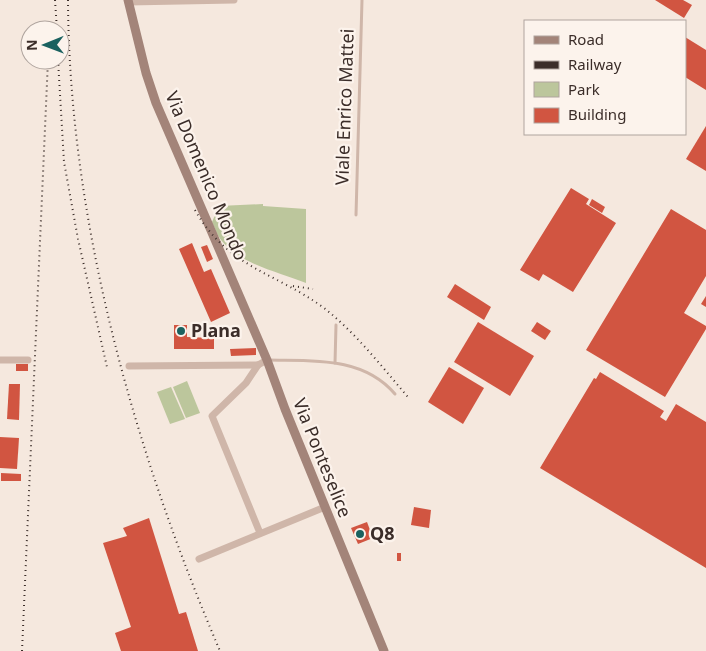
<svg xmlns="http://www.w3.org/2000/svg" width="706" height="651" font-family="'Noto Sans',sans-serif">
  <rect width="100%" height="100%" fill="#f5e8de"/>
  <g fill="#bcc69c">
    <path d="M263 204V206L306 209V283C279 272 241 265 221 240 217 235 215 228 212 222L219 206Z"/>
    <polygon points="187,381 200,413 186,418 173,387"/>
    <polygon points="171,387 185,419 170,424 157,392"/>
  </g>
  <g fill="#d15541">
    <polygon points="655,0 683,0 692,5 684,18"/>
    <polygon points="685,37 706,50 706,90 685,77"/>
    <polygon points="706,126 706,171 686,159"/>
    <polygon points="571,188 589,199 586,204 616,223 573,292 543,274 539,281 520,270"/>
    <polygon points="592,199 605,207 602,213 589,205"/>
    <polygon points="671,209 706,230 706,276 684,313 706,326 706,329 665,397 586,350"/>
    <polygon points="192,243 204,272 211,269 230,313 211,322 179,249"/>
    <polygon points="207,245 213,259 207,262 201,247"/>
    <polygon points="455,284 491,307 484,320 447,297"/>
    <polygon points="706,296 706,307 701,304"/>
    <polygon points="478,322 534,356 510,396 454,362"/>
    <polygon points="537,322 551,331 545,340 531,331"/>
    <polygon points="174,325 187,325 187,337 214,338 214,349 174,349"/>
    <polygon points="256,348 256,355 231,356 230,349"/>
    <rect x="16" y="364" width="12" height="7"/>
    <polygon points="449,367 484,388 463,424 428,402"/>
    <polygon points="600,372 664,411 660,417 666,421 676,404 706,422 706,568 540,468 594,378 596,379"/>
    <polygon points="9,384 20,384 19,420 7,419"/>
    <polygon points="0,437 19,438 17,469 0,468"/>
    <polygon points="1,473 21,474 21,481 1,481"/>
    <polygon points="414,507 431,510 429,528 411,525"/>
    <polygon points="149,518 179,614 186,612 198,651 121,651 115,633 131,627 103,543 127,536 123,528"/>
    <polygon points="367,522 373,538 358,544 351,528"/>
    <rect x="397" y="553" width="4" height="8"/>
  </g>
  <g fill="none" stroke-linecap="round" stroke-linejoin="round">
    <g stroke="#cfb6a9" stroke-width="3">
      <polyline points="356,215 362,0"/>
      <path d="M268 360C312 361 363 356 395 394"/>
      <polyline points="335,363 336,325"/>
    </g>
    <g stroke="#cfb6a9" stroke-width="7">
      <polyline points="128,2 234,0"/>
      <polyline points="0,360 28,360"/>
      <polyline points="258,365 246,383 212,416 260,533"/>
      <polyline points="129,366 258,365 267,360"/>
      <polyline points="199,559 325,507"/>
    </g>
    <polyline stroke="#a38479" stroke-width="9" points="128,0 146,73 156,103 267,360 285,409 384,651"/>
    <g stroke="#3b2d29" stroke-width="2" stroke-dasharray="1 4" stroke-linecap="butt">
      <polyline points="55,0 57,30"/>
      <path d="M68 0C69 220 134 450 220 651"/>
      <polyline points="58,60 64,162 78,239 107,367"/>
      <path d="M195 210C228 268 275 272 324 308 356 333 382 367 408 397"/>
      <polyline points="293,286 313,289"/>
      <polyline points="22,651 48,60"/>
    </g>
  </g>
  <g fill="#1a615f" stroke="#fcf3ec" stroke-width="2">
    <circle cx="181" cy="331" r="5"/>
    <circle cx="360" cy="534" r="5"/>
  </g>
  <g text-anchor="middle" stroke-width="4.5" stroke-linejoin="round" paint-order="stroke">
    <g font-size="18" fill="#3b2d29" stroke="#fcf3ec">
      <text transform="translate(345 107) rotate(-88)" y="6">Viale Enrico Mattei</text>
      <text transform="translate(206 176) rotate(67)" y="6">Via Domenico Mondo</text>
      <text transform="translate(322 458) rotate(68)" y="6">Via Ponteselice</text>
    </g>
    <g font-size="18" font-weight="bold" fill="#3b2d29" stroke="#fcf3ec" text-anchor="start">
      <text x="191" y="337">Plana</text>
      <text x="370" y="540">Q8</text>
    </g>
  </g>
  <rect x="524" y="20" width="162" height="115" fill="#fcf3ec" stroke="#afa49e"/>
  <rect x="534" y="36" width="25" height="8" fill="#a38479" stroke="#afa49e"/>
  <text x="568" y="45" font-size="15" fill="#3b2d29">Road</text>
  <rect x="534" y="61" width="25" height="8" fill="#3b2d29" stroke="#afa49e"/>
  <text x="568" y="70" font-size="15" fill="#3b2d29">Railway</text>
  <rect x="534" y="82" width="25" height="15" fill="#bcc69c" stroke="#afa49e"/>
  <text x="568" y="95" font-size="15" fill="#3b2d29">Park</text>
  <rect x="534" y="108" width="25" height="15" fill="#d15541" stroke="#afa49e"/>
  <text x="568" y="120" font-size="15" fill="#3b2d29">Building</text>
  <g transform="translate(45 45) rotate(269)"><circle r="24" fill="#fcf3ec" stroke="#afa49e"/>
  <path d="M0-4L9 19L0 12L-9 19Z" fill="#1a615f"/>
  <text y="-8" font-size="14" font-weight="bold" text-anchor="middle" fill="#3b2d29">N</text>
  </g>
</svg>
